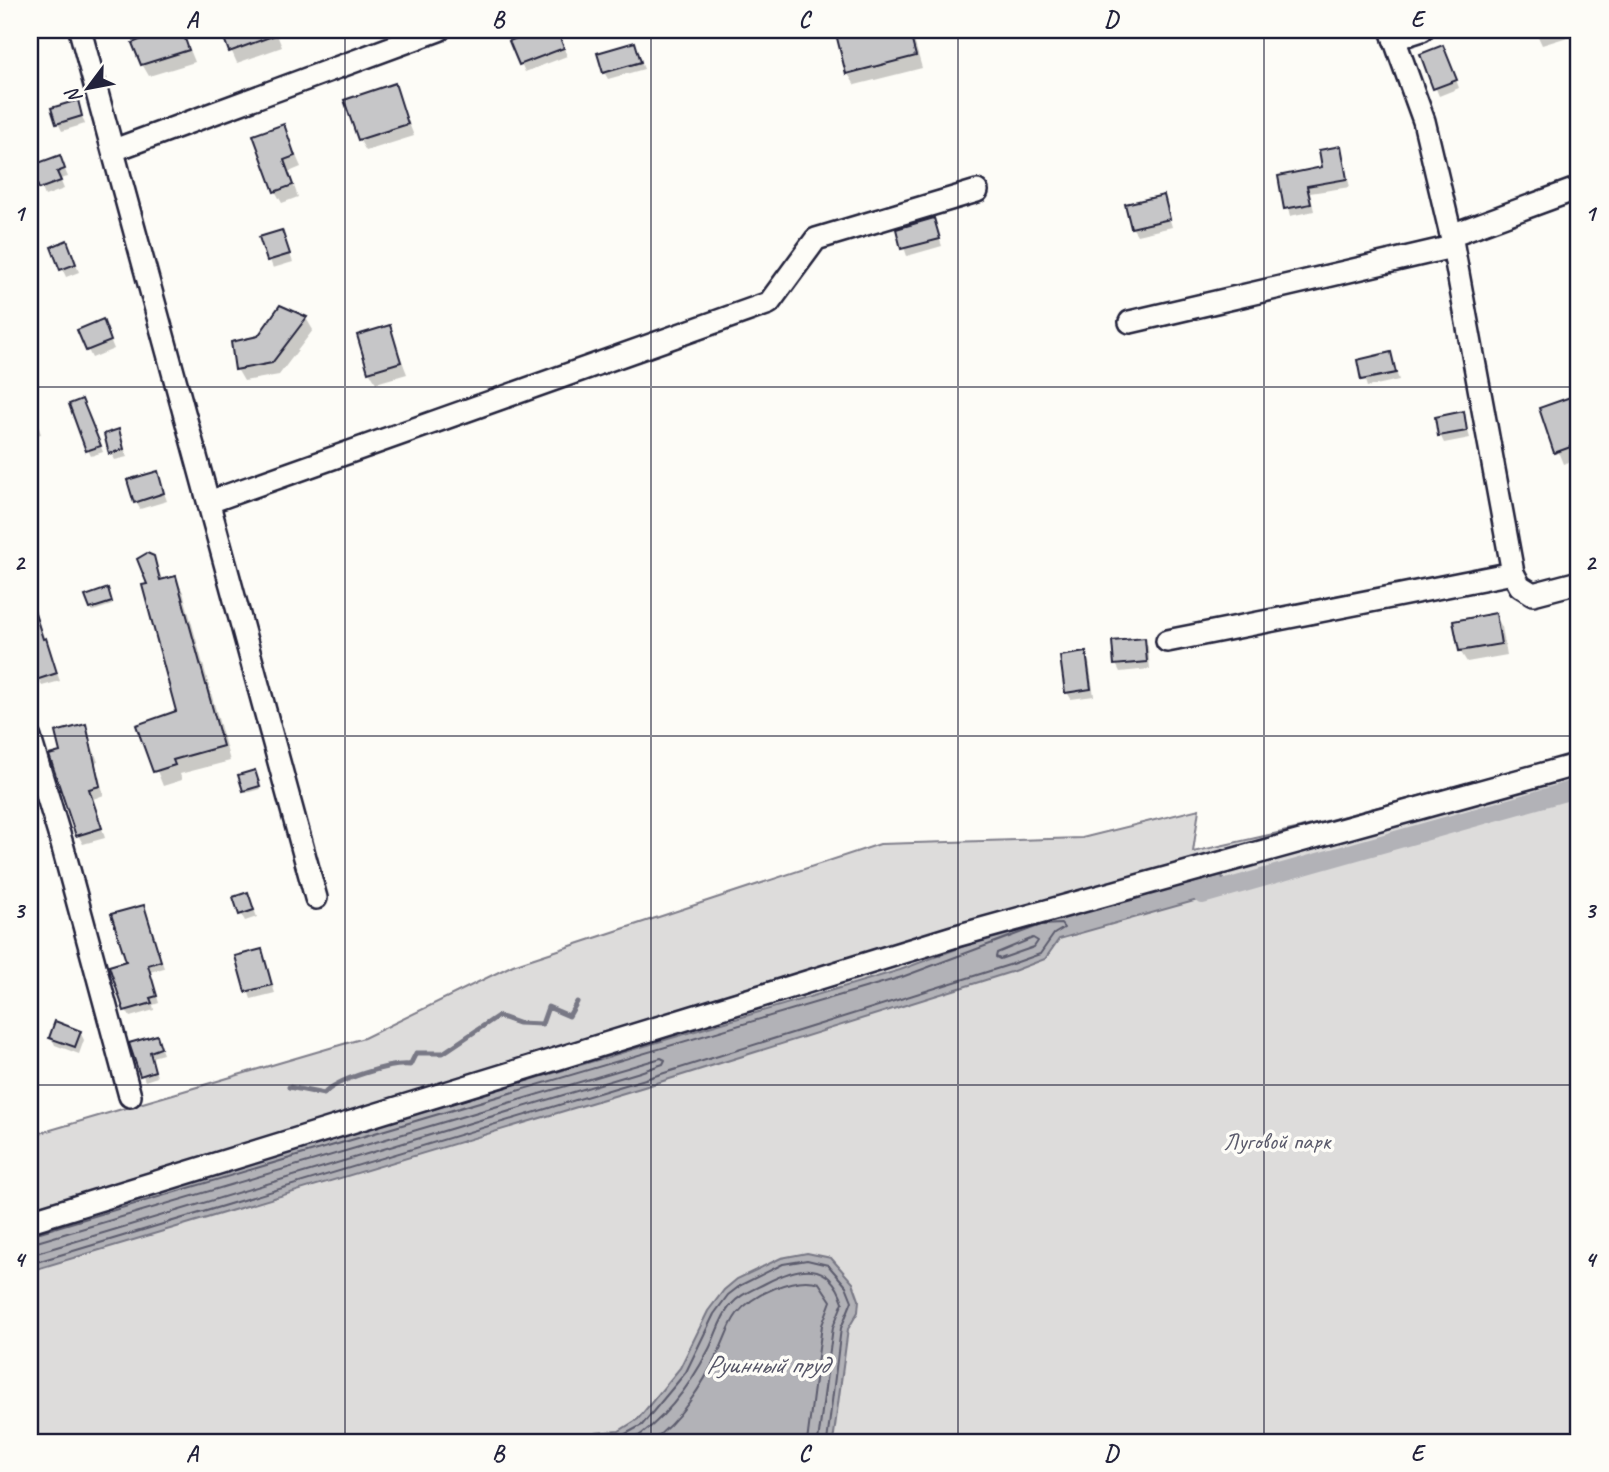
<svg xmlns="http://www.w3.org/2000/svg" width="1609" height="1472" font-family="Caveat,sans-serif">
  <rect width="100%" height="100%" fill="#fdfcf7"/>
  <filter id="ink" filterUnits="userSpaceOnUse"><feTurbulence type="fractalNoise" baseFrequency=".0143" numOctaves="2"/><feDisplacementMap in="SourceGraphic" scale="14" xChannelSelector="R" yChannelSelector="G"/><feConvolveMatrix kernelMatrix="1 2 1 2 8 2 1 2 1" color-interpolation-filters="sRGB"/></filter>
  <g filter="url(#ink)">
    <polygon fill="#dddcdb" stroke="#807f8b" stroke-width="2" points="1579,753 1579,1442 30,1442 30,1136 364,1038 513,965 880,844 1082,838 1199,809 1193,852 1300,828"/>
    <g fill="#b2b2b7" stroke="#787885" stroke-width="2">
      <polygon points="1222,875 1226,892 1059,939 1045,959 1011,972 644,1087 30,1271 30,1229 900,970 1040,918 1087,910"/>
      <polygon points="807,1253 831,1258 853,1283 859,1300 858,1312 848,1329 833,1442 526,1442 543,1437 619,1431 638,1419 680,1368 708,1311 724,1290 737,1279 781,1258"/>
    </g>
    <g fill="#0003">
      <polygon points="152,30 182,30 195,62 149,76 142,64 154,36"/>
      <polygon points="222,30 275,30 282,47 237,63"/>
      <polygon points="542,30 557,30 567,56 525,72 512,42"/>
      <polygon points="837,30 911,30 922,68 855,85 848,74"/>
      <polygon points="1535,30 1572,30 1574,35 1542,45"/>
      <polygon points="634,44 644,69 608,79 604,72"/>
      <polygon points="30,45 37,70 30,72"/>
      <polygon points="1447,54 1459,88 1439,96 1422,55"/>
      <polygon points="394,85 414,136 366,151 359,139"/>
      <polygon points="77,103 85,124 62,131 58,123"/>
      <polygon points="283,126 301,167 289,172 298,197 282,203 275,191"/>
      <polygon points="1340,148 1350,187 1310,193 1314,211 1290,216 1280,177 1324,168"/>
      <polygon points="63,165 68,177 60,179 64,189 45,196 33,167"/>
      <polygon points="1163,197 1172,227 1137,235 1132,227"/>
      <polygon points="933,220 942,246 907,256 898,230"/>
      <polygon points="281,232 293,262 273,268 261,238"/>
      <polygon points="53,248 70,250 79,272 66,277"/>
      <polygon points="306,318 313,330 279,375 244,381 237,369 259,337"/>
      <polygon points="389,327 407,374 376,383 369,371"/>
      <polygon points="106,329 114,349 92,358 88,350"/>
      <polygon points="1390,354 1399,380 1367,387 1359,361"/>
      <polygon points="1579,396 1579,458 1563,464 1541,409"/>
      <polygon points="30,402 41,434 30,437"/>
      <polygon points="85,407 103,452 91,456 88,450"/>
      <polygon points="1463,413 1470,438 1444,443 1440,435"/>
      <polygon points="118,431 127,457 115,460 111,453"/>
      <polygon points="157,473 167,501 140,509 136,502"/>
      <polygon points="153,558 163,581 175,578 183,592 230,761 180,774 182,780 163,786 139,726 178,712 149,585"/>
      <polygon points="109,594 112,605 93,611 91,608"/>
      <polygon points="30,611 33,611 37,618 60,681 42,686 30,654"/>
      <polygon points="1495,615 1502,627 1507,655 1467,662 1460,651"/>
      <polygon points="1144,640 1148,647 1150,669 1120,672 1116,664"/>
      <polygon points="1085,654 1089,662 1094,696 1071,699 1067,692"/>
      <polygon points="85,726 98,762 95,763 104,795 93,799 105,838 83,844 78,835 62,753"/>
      <polygon points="256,775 260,789 246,793 244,790"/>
      <polygon points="248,894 257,917 245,921 241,914"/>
      <polygon points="144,907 164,968 150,972 159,1003 153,1005 154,1010 130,1017 126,1010 128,962"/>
      <polygon points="261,951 275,993 251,999 237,958"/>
      <polygon points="80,1032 84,1040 79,1054 55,1045 51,1037"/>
      <polygon points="159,1043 163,1054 152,1057 157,1077 145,1081 131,1044"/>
    </g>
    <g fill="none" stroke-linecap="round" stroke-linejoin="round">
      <g stroke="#5c5c6d" stroke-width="2">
        <polygon points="1033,938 1038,941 1034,947 1000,959 996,957 997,953"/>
        <polyline points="30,1235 902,977 1041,925"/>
        <polyline points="30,1244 661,1058 665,1060 663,1064 640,1072 30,1255"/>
        <polyline points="30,1264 642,1080 1009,965 1040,954 1054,934 1064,928 1061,924 1042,925"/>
        <polyline points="566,1442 620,1437 642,1425 686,1372 714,1314 728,1295 741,1285 783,1264 807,1260 828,1265 846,1286 852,1301 841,1328 827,1442"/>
        <path d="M630 1442C665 1420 690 1386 709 1349 716 1335 720 1318 730 1306 740 1294 753 1290 766 1283 799 1266 829 1259 843 1302L833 1327 818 1442"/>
        <path d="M650 1442C679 1422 703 1385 718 1353 725 1340 728 1326 737 1314 753 1294 795 1275 819 1283L831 1301 822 1325 807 1442"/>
      </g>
      <path stroke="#787885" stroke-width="5" d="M289 1087 324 1094C336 1079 391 1063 410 1065L416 1053H443L498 1016 518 1023 542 1024 548 1007 569 1016 577 1002"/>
      <polyline stroke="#b2b2b7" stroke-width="18" points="1202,895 1579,788"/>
    </g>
    <g fill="#c6c6c8" stroke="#22223b" stroke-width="2">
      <polygon points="150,30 182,30 189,50 141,65 132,43 152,35"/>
      <polygon points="221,30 286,30 286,31 229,52"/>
      <polygon points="538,30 557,30 564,48 519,65 509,41"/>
      <polygon points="835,30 909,30 916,56 846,74"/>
      <polygon points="635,42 641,62 603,73 597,53"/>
      <polygon points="1443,45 1457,80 1433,89 1420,54"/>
      <polygon points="395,83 408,124 358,140 344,100"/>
      <polygon points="78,100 82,116 56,124 51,108"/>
      <polygon points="284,124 295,156 284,160 293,185 274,192 253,135"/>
      <polygon points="1341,146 1347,179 1307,186 1311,204 1284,209 1278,176 1322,167 1319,150"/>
      <polygon points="60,155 65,169 57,172 61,181 39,189 30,166"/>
      <polygon points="1164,195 1170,219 1131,228 1125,204"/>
      <polygon points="934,218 940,239 901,249 896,229"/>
      <polygon points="282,230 290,254 267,261 259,237"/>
      <polygon points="67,240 76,264 60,270 51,247"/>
      <polygon points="280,305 307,317 272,363 235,370 231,342 258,336"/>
      <polygon points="103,319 111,341 86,351 77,330"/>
      <polygon points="390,325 401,362 368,372 357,335"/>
      <polygon points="1391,352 1396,373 1361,380 1357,360"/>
      <polygon points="1579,394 1579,444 1554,453 1539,408"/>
      <polygon points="82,399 101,446 86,451 69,404"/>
      <polygon points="1464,411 1467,431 1438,436 1435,417"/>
      <polygon points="119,429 124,449 109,454 104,434"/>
      <polygon points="158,471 164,493 134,503 127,480"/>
      <polygon points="147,553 154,556 160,580 176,576 223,746 173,760 175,765 153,772 136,725 176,711 142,585 147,584 137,559"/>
      <polygon points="108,588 112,602 90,609 85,596"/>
      <polygon points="30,607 33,607 43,639 46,638 57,673 36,680 30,660"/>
      <polygon points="1496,613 1501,644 1459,651 1453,621"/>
      <polygon points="1145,638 1147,662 1114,665 1112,641"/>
      <polygon points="1086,652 1091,689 1065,693 1060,656"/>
      <polygon points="86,724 100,786 89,789 102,828 76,836 49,755 60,752 55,732"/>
      <polygon points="255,770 260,786 243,791 238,775"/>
      <polygon points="248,892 254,910 239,915 233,897"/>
      <polygon points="144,905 161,961 148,965 157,996 150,998 152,1003 124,1011 109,966 126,961 111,914"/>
      <polygon points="262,949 272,985 245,992 235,956"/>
      <polygon points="55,1021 81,1031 75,1047 49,1038"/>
      <polygon points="157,1035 161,1048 150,1052 155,1071 140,1076 129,1043"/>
    </g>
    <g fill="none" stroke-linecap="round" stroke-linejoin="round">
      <defs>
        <g id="minor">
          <polyline points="80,30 316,898"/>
          <polyline points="1391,30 1424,121 1451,235 1513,573 1520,586 1533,594 1579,582"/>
          <polyline points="1394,39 1422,30"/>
          <polyline points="114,150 439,30"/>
          <polyline points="1451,235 1579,188"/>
          <polyline points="1130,322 1452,247"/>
          <polyline points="209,502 769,303 816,239 977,191"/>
          <polyline points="1167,641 1513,573"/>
          <polyline points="30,738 62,844 130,1096"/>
          <polyline points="30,1221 956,936 1579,764"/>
        </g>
      </defs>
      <use href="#minor" stroke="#22223b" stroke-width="26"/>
      <use href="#minor" stroke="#fdfcf7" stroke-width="21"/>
    </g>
  </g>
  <path fill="none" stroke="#22223b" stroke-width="2" stroke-opacity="0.55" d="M345 30V1442M651 30V1442M958 30V1442M1264 30V1442M30 387H1579M30 736H1579M30 1085H1579"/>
  <g text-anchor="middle" stroke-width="7" stroke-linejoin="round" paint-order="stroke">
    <g font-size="24" fill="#5a5a6b" stroke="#fdfcf7">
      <text x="1277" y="1149">Луговой парк</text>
    </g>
    <g font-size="26" font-style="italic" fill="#545466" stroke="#fdfcf7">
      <text x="767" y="1373">Руинный пруд</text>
    </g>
  </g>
  <rect width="1609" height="1472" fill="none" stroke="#fdfcf7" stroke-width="77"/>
  <g transform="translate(88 88) rotate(238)" stroke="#fdfcf7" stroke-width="5" paint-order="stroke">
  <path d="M0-5L12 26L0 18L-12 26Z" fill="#22223b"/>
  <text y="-10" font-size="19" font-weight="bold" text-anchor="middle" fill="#22223b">N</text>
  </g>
  <rect x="38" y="38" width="1532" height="1396" fill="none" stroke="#22223b" stroke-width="2.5"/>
  <g font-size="23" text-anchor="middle" font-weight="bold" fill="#22223b">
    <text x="192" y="27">A</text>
    <text x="498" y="27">B</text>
    <text x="804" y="27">C</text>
    <text x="1111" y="27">D</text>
    <text x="1417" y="27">E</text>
    <text x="19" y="221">1</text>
    <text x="1590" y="221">1</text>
    <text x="19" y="570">2</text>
    <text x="1590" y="570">2</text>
    <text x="19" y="918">3</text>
    <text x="1590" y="918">3</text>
    <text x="19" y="1267">4</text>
    <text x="1590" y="1267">4</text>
    <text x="192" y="1461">A</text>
    <text x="498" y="1461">B</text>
    <text x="804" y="1461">C</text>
    <text x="1111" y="1461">D</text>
    <text x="1417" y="1461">E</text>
  </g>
</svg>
